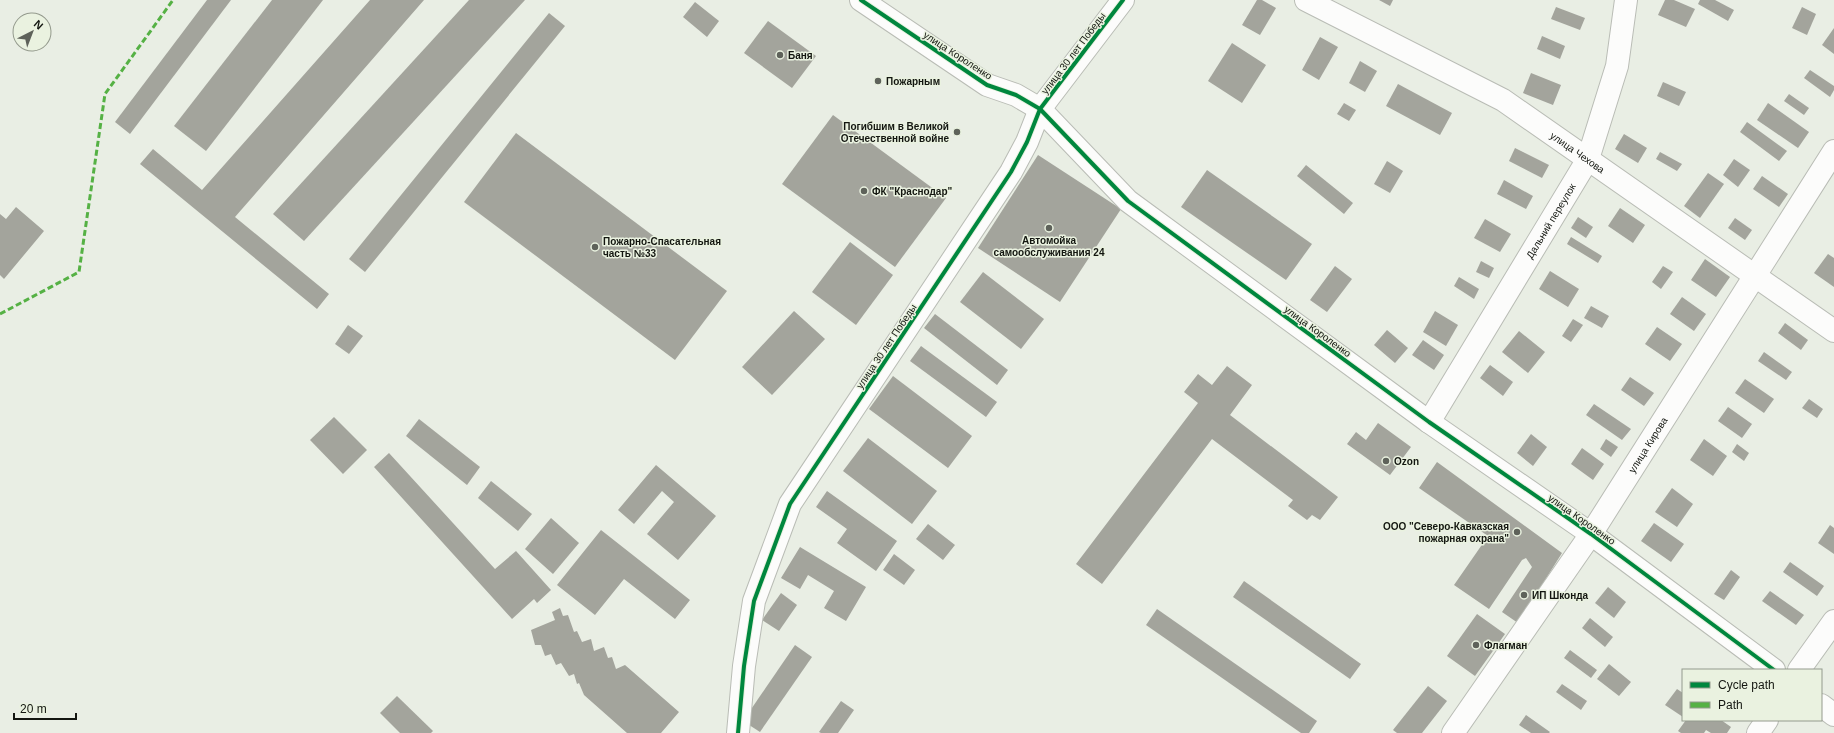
<svg xmlns="http://www.w3.org/2000/svg" width="1834" height="733" font-family="Helvetica,sans-serif">
  <rect width="100%" height="100%" fill="#e9eee4"/>
  <g fill="#a3a49c">
    <polygon points="207,0 231,0 130,134 115,122"/>
    <polygon points="272,0 323,0 206,151 174,126"/>
    <polygon points="370,0 424,0 235,217 329,294 317,309 140,164 153,149 202,190"/>
    <polygon points="469,0 525,0 304,241 273,214"/>
    <polygon points="1257,0 1262,0 1276,8 1260,35 1242,25"/>
    <polygon points="1379,0 1393,0 1390,6"/>
    <polygon points="1665,0 1674,0 1695,9 1686,27 1658,15"/>
    <polygon points="1700,0 1715,0 1734,10 1728,21 1698,4"/>
    <polygon points="695,2 719,21 707,37 683,17"/>
    <polygon points="1556,7 1585,18 1580,30 1551,19"/>
    <polygon points="1802,7 1816,14 1807,35 1792,28"/>
    <polygon points="549,13 565,26 365,272 349,259"/>
    <polygon points="768,21 816,56 792,88 744,53"/>
    <polygon points="1834,28 1834,54 1822,45"/>
    <polygon points="1542,36 1565,46 1560,59 1537,49"/>
    <polygon points="1320,37 1338,47 1319,80 1302,70"/>
    <polygon points="1232,43 1266,65 1242,103 1208,81"/>
    <polygon points="1360,61 1377,71 1365,92 1349,83"/>
    <polygon points="1810,70 1834,86 1834,90 1830,97 1804,78"/>
    <polygon points="1531,73 1561,85 1553,105 1523,93"/>
    <polygon points="1663,82 1686,92 1679,106 1657,96"/>
    <polygon points="1398,84 1452,113 1440,135 1386,106"/>
    <polygon points="1789,94 1809,108 1804,115 1784,101"/>
    <polygon points="1344,103 1356,110 1349,121 1337,114"/>
    <polygon points="1768,103 1809,132 1798,148 1757,120"/>
    <polygon points="833,115 946,198 895,267 782,184"/>
    <polygon points="1747,122 1787,151 1779,161 1740,132"/>
    <polygon points="516,133 727,291 675,360 464,202"/>
    <polygon points="1624,134 1647,148 1638,163 1615,149"/>
    <polygon points="1515,148 1549,165 1542,178 1509,161"/>
    <polygon points="1660,152 1682,164 1677,171 1656,159"/>
    <polygon points="1038,155 1121,209 1060,302 978,248"/>
    <polygon points="1734,159 1750,170 1738,187 1723,175"/>
    <polygon points="1387,161 1403,171 1390,193 1374,184"/>
    <polygon points="1306,165 1353,203 1344,214 1297,176"/>
    <polygon points="1207,170 1312,244 1286,280 1181,207"/>
    <polygon points="1708,173 1724,184 1700,218 1684,206"/>
    <polygon points="1762,176 1788,194 1779,207 1753,189"/>
    <polygon points="1504,180 1533,196 1526,209 1497,194"/>
    <polygon points="16,207 44,231 4,279 0,275 0,214 6,219"/>
    <polygon points="1620,208 1645,225 1633,243 1608,226"/>
    <polygon points="1578,217 1593,227 1586,238 1571,228"/>
    <polygon points="1735,218 1752,230 1745,240 1728,228"/>
    <polygon points="1485,219 1511,234 1500,252 1474,238"/>
    <polygon points="1571,237 1602,256 1598,263 1567,244"/>
    <polygon points="850,242 893,275 856,325 812,292"/>
    <polygon points="1828,254 1834,258 1834,287 1814,273"/>
    <polygon points="1705,259 1730,277 1716,297 1691,280"/>
    <polygon points="1481,261 1494,268 1489,278 1476,272"/>
    <polygon points="1335,266 1352,279 1327,312 1310,300"/>
    <polygon points="1663,266 1673,272 1661,289 1652,282"/>
    <polygon points="1550,271 1579,289 1568,307 1539,289"/>
    <polygon points="983,272 1044,319 1021,349 960,302"/>
    <polygon points="1459,277 1479,289 1474,299 1454,286"/>
    <polygon points="1682,297 1706,314 1694,331 1670,314"/>
    <polygon points="1591,306 1609,316 1602,328 1584,318"/>
    <polygon points="794,311 825,339 772,395 742,367"/>
    <polygon points="1435,311 1458,325 1446,346 1423,332"/>
    <polygon points="935,314 1008,370 997,385 924,328"/>
    <polygon points="1573,319 1583,325 1571,342 1562,336"/>
    <polygon points="1785,323 1808,340 1801,350 1778,333"/>
    <polygon points="348,325 363,336 349,354 335,344"/>
    <polygon points="1657,327 1682,344 1670,361 1645,344"/>
    <polygon points="1387,330 1408,348 1395,363 1374,345"/>
    <polygon points="1519,331 1545,352 1528,373 1502,352"/>
    <polygon points="1423,340 1444,355 1434,370 1412,355"/>
    <polygon points="921,346 997,402 986,417 910,361"/>
    <polygon points="1764,352 1792,372 1786,380 1758,361"/>
    <polygon points="1490,365 1513,382 1503,396 1480,378"/>
    <polygon points="1227,366 1252,385 1230,415 1338,497 1320,520 1312,515 1307,520 1288,506 1293,500 1212,439 1102,584 1076,564 1198,403 1184,392 1198,374 1212,385"/>
    <polygon points="893,376 972,436 948,468 869,409"/>
    <polygon points="1630,377 1654,393 1644,406 1621,390"/>
    <polygon points="1745,379 1774,399 1764,413 1735,393"/>
    <polygon points="1809,399 1823,409 1817,418 1802,408"/>
    <polygon points="1594,404 1631,429 1622,440 1586,415"/>
    <polygon points="1728,407 1752,424 1742,438 1718,421"/>
    <polygon points="334,417 367,450 343,474 310,440"/>
    <polygon points="419,419 480,467 467,485 406,436"/>
    <polygon points="1378,423 1411,447 1390,475 1347,444 1356,432 1366,440"/>
    <polygon points="1531,434 1547,447 1533,466 1517,453"/>
    <polygon points="868,438 937,491 912,524 843,471"/>
    <polygon points="1606,439 1618,447 1611,457 1600,449"/>
    <polygon points="1704,439 1727,456 1713,476 1690,460"/>
    <polygon points="1737,444 1749,453 1744,461 1732,452"/>
    <polygon points="1582,448 1604,464 1593,480 1571,464"/>
    <polygon points="389,453 495,569 516,551 551,590 537,603 534,599 512,619 374,467"/>
    <polygon points="1437,462 1562,553 1518,623 1502,612 1532,567 1526,558 1522,560 1489,609 1454,585 1488,536 1419,488"/>
    <polygon points="656,465 716,516 678,560 647,534 674,502 662,491 634,524 618,510"/>
    <polygon points="491,481 532,514 518,531 478,498"/>
    <polygon points="1672,488 1693,504 1677,527 1655,512"/>
    <polygon points="827,491 897,541 876,571 837,543 847,529 816,507"/>
    <polygon points="551,518 579,543 553,574 525,549"/>
    <polygon points="1654,523 1684,544 1671,562 1641,541"/>
    <polygon points="928,524 955,545 943,560 916,539"/>
    <polygon points="1830,525 1834,528 1834,554 1818,543"/>
    <polygon points="601,530 690,600 675,619 624,579 595,615 557,585"/>
    <polygon points="800,547 866,587 846,621 824,608 834,591 808,575 800,589 781,578"/>
    <polygon points="894,554 915,570 904,585 883,570"/>
    <polygon points="1790,562 1824,586 1817,596 1783,572"/>
    <polygon points="1731,570 1740,577 1724,600 1714,594"/>
    <polygon points="1244,581 1361,664 1350,679 1233,597"/>
    <polygon points="1608,587 1626,602 1614,618 1595,603"/>
    <polygon points="1770,591 1804,615 1796,625 1762,601"/>
    <polygon points="781,593 797,605 779,631 762,620"/>
    <polygon points="560,608 563,616 568,615 574,632 577,631 582,642 591,639 594,651 604,647 608,658 612,657 616,669 625,665 679,712 661,733 627,733 584,695 579,683 577,684 574,674 569,676 561,663 556,665 551,654 545,656 541,645 535,645 531,630 555,620 552,612"/>
    <polygon points="1157,609 1317,721 1309,733 1301,733 1146,625"/>
    <polygon points="1477,614 1505,634 1475,676 1447,656"/>
    <polygon points="1590,618 1613,637 1605,647 1582,628"/>
    <polygon points="795,645 812,657 760,732 743,721"/>
    <polygon points="1570,650 1597,670 1591,678 1564,658"/>
    <polygon points="1609,664 1631,682 1619,696 1597,679"/>
    <polygon points="1562,684 1587,701 1581,710 1556,692"/>
    <polygon points="1428,686 1447,701 1422,733 1397,733 1393,730"/>
    <polygon points="1677,689 1683,693 1683,717 1665,705"/>
    <polygon points="397,696 433,731 431,733 400,733 380,713"/>
    <polygon points="841,701 854,710 838,733 821,733 819,732"/>
    <polygon points="1526,715 1550,732 1549,733 1531,733 1519,725"/>
    <polygon points="1686,720 1721,720 1731,727 1727,733 1711,733 1706,730 1704,733 1681,733 1678,731"/>
  </g>
  <g fill="none" stroke-linecap="round" stroke-linejoin="round">
    <defs>
      <g id="street">
        <polyline points="861,0 987,85 1016,95 1040,109 1128,201 1429,422 1591,534 1774,670"/>
        <path id="s1" d="M1306 0 1503 100 1834 331"/>
        <path id="s2" d="M1429 422 1588 159 1617 66 1626 0"/>
        <polyline points="1799,670 1834,621"/>
        <polyline points="1821,705 1834,715"/>
        <polyline points="738,733 744,666 754,601 790,504 1011,172 1027,142 1040,109 1123,0"/>
        <path id="s3" d="M1453 733 1591 534 1834 151"/>
        <polyline points="1758,733 1767,720"/>
      </g>
    </defs>
    <use href="#street" stroke="#b9bcb5" stroke-width="24"/>
    <use href="#street" stroke="#fcfcfb" stroke-width="22"/>
    <polyline stroke="#55b144" stroke-width="3" stroke-dasharray="6 3" stroke-linecap="butt" points="0,314 79,272 105,94 173,0"/>
    <defs>
      <g id="cycleway">
        <polyline points="861,0 987,85 1016,95 1040,109 1128,201 1429,422 1591,534 1774,670"/>
        <polyline points="738,733 744,666 754,601 790,504 1011,172 1027,142 1040,109 1123,0"/>
      </g>
    </defs>
    <use href="#cycleway" stroke="#eaf2e0" stroke-width="6"/>
    <use href="#cycleway" stroke="#00873e" stroke-width="4"/>
  </g>
  <g fill="#5e625a" stroke="#eaf2e0" stroke-width="1.5">
    <circle cx="780" cy="55" r="4"/>
    <circle cx="878" cy="81" r="4"/>
    <circle cx="957" cy="132" r="4"/>
    <circle cx="864" cy="191" r="4"/>
    <circle cx="1049" cy="228" r="4"/>
    <circle cx="595" cy="247" r="4"/>
    <circle cx="1386" cy="461" r="4"/>
    <circle cx="1517" cy="532" r="4"/>
    <circle cx="1524" cy="595" r="4"/>
    <circle cx="1476" cy="645" r="4"/>
  </g>
  <g text-anchor="middle" stroke-width="3" stroke-linejoin="round" paint-order="stroke">
    <g font-size="10" fill="#131610" stroke="#eaf2e0">
      <text transform="translate(1073 53) rotate(-53)" y="4">улица 30 лет Победы</text>
      <text transform="translate(958 55) rotate(33)" y="4">улица Короленко</text>
      <text dy="4" stroke="none"><textPath href="#s1" startOffset="312">улица Чехова</textPath></text>
      <text dy="4" stroke="none"><textPath href="#s2" startOffset="235">Дальний переулок</textPath></text>
      <text transform="translate(1318 331) rotate(36)" y="4">улица Короленко</text>
      <text transform="translate(886 346) rotate(-56)" y="4">улица 30 лет Победы</text>
      <text dy="4" stroke="none"><textPath href="#s3" startOffset="348">улица Кирова</textPath></text>
      <text transform="translate(1582 519) rotate(35)" y="4">улица Короленко</text>
    </g>
    <g font-size="10" font-weight="bold" fill="#131610" stroke="#eaf2e0" text-anchor="start">
      <text x="788" y="59">Баня</text>
      <text x="886" y="85">Пожарным</text>
      <text x="949" y="130" text-anchor="end">Погибшим в Великой<tspan x="949" dy="12">Отечественной войне</tspan></text>
      <text x="872" y="195">ФК "Краснодар"</text>
      <text x="1049" y="244" text-anchor="middle">Автомойка<tspan x="1049" dy="12">самообслуживания 24</tspan></text>
      <text x="603" y="245">Пожарно-Спасательная<tspan x="603" dy="12">часть №33</tspan></text>
      <text x="1394" y="465">Ozon</text>
      <text x="1509" y="530" text-anchor="end">ООО "Северо-Кавказская<tspan x="1509" dy="12">пожарная охрана"</tspan></text>
      <text x="1532" y="599">ИП Шконда</text>
      <text x="1484" y="649">Флагман</text>
    </g>
  </g>
  <rect x="1682" y="669" width="140" height="52" fill="#eaf2e0" stroke="#949a8d"/>
  <rect x="1690" y="682" width="20" height="6" fill="#00873e" stroke="#949a8d"/>
  <text x="1718" y="689" font-size="12" fill="#131610">Cycle path</text>
  <rect x="1690" y="702" width="20" height="6" fill="#55b144" stroke="#949a8d"/>
  <text x="1718" y="709" font-size="12" fill="#131610">Path</text>
  <g transform="translate(32 32) rotate(42)"><circle r="19" fill="#eaf2e0" stroke="#949a8d"/>
  <path d="M0-3L7 15L0 10L-7 15Z" fill="#5e625a"/>
  <text y="-6" font-size="11" font-weight="bold" text-anchor="middle" fill="#131610">N</text>
  </g>
  <path d="M14 713v6h62v-6" fill="none" stroke="#131610" stroke-width="2"/>
  <text x="20" y="713" font-size="12" fill="#131610" stroke="#eaf2e0" stroke-width="3" paint-order="stroke">20 m</text>
</svg>
